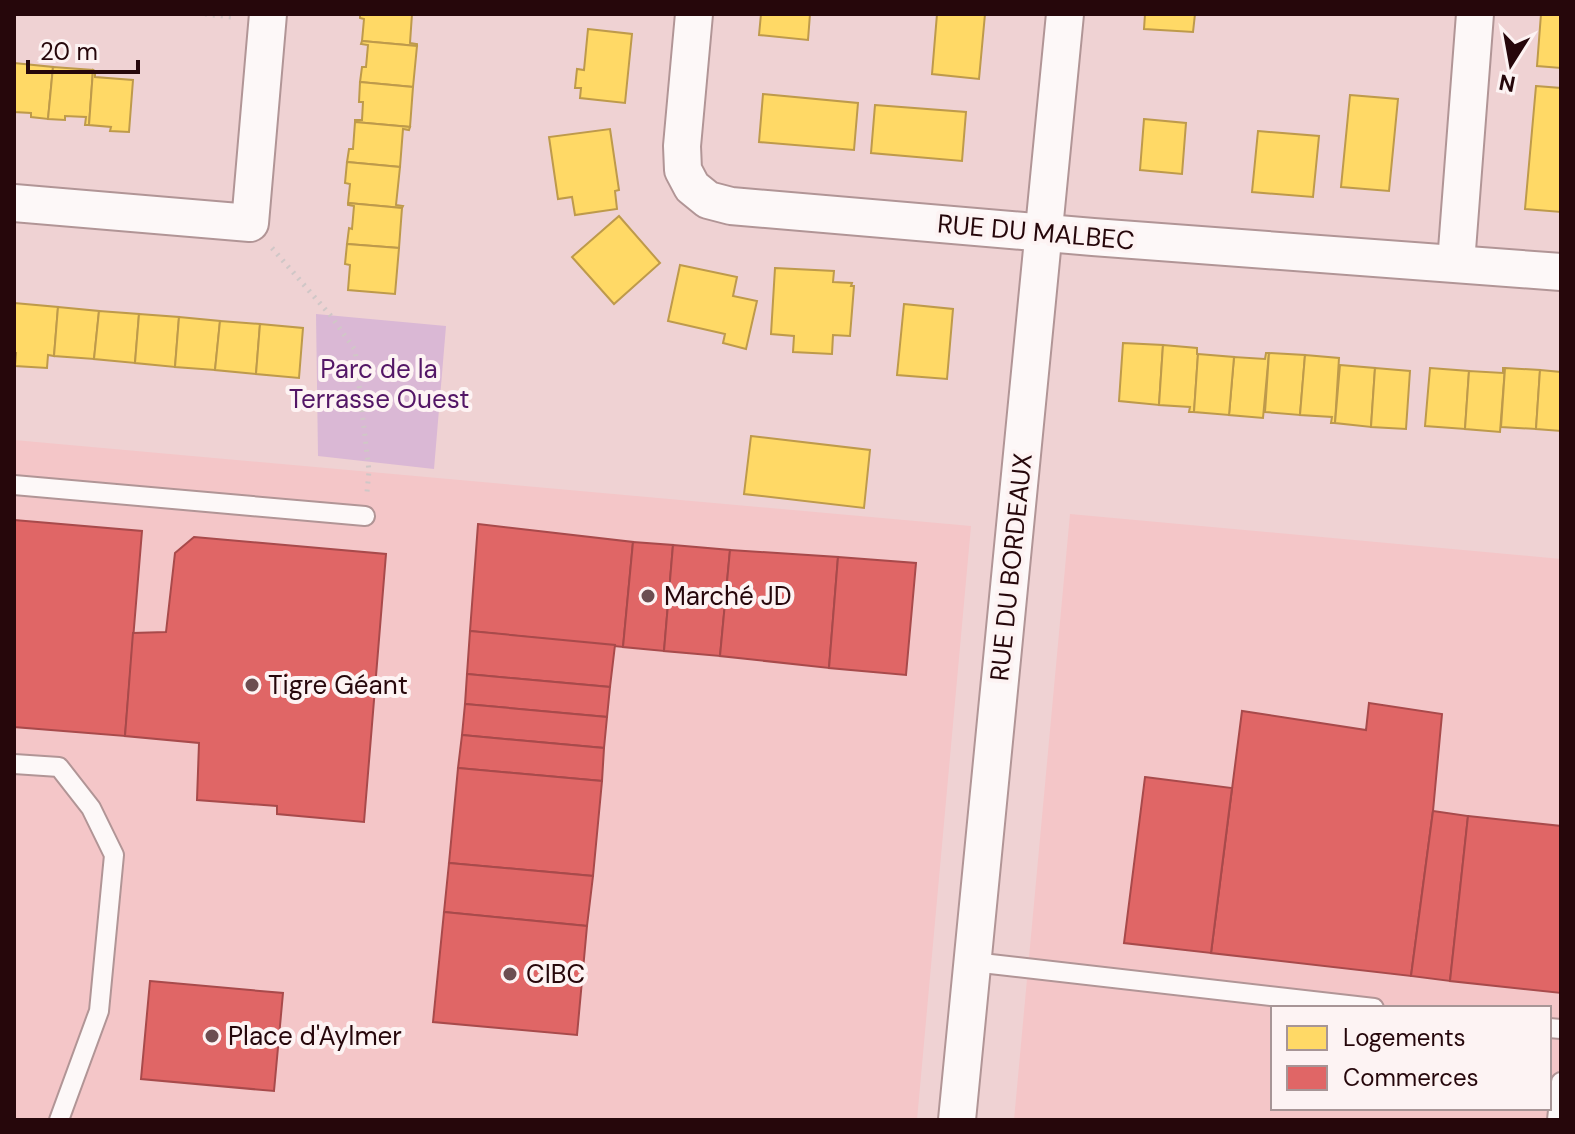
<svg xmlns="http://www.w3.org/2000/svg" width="1575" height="1134" font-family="'DM Sans',sans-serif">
  <rect width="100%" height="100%" fill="#efd2d3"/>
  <g fill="#f4c6c8" fill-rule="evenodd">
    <polygon points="14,440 971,526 917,1120 14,1120"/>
    <path d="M1070 514 1561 559V1120H1014ZM1273 1008H1549V1108H1273Z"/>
  </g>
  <polygon fill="#dab8d5" points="316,314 446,326 434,469 318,456"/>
  <g fill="#ffd966" stroke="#be9a4b" stroke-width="2">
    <polygon points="360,14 412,14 410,43 417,44 417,46 362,41 364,19 360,18"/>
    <polygon points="761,14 810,14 808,40 759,35"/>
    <polygon points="937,14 985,14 979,79 932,74"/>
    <polygon points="1145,14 1195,14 1193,32 1144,29"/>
    <polygon points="1541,14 1561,14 1561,68 1537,66"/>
    <polygon points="588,29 632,34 625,103 580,98 581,88 575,88 577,69 584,70"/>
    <polygon points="362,41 417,46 413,87 360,82 362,67 366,67 368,45 361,44"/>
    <polygon points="14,63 53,67 48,119 31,117 31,113 14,112"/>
    <polygon points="53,67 93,70 89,125 85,125 86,117 65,116 65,120 48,119"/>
    <polygon points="93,70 95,71 95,77 133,80 129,132 110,131 111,127 89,125"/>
    <polygon points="360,82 413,87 410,127 355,122 355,120 362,120 363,102 359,102"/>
    <polygon points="1536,86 1561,88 1561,212 1525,209"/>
    <polygon points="763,94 858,103 854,150 759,142"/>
    <polygon points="1350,95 1398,99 1389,191 1341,187"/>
    <polygon points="875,105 966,112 962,161 871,153"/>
    <polygon points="1144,119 1186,123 1182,174 1140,170"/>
    <polygon points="355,122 410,127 409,130 403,129 400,167 347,162 349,149 353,149"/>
    <polygon points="610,129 619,190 615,191 617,209 575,215 572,197 558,199 549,137"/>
    <polygon points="1258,131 1319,136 1313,197 1252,192"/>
    <polygon points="347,162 400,167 396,205 403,206 402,208 348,203 350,184 345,183"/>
    <polygon points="348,203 402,208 399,248 347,244 349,228 352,229 354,206 348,205"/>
    <polygon points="619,216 660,263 614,304 572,257"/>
    <polygon points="347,244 399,248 395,294 348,290 350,265 345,264"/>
    <polygon points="680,265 737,277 733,296 757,301 746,349 723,343 725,334 668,321"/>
    <polygon points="775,268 834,271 833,282 852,283 851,286 854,286 850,336 833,335 832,354 793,352 794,336 771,334"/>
    <polygon points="14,303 58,307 54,356 48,355 47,368 15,366 16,353 14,353"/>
    <polygon points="904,304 953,309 947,379 897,375"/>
    <polygon points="58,307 99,311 94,359 54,356"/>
    <polygon points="99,311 139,314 135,363 94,359"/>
    <polygon points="139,314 179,317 175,367 135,363"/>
    <polygon points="179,317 220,321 215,370 175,367"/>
    <polygon points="220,321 260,324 256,374 215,370"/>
    <polygon points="260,324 303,328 299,378 256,374"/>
    <polygon points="1123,343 1163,345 1159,405 1119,401"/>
    <polygon points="1163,345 1197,348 1197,354 1198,354 1194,412 1189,412 1190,407 1159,405"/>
    <polygon points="1266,353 1269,353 1263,418 1229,415 1234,357 1265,359"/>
    <polygon points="1269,353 1305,355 1300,415 1265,412"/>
    <polygon points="1198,354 1234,357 1229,415 1194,412"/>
    <polygon points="1305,355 1339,358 1335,423 1331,423 1332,417 1300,415"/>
    <polygon points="1340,365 1375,368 1371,427 1335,423"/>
    <polygon points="1375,368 1410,371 1406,429 1371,427"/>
    <polygon points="1430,368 1469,371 1465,429 1425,426"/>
    <polygon points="1503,368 1505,368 1500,432 1465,429 1469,371 1503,373"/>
    <polygon points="1505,368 1540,370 1536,429 1501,427"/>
    <polygon points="1540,370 1561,372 1561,431 1536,429"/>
    <polygon points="751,436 870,450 864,508 744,494"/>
  </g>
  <g fill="#e06666" stroke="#a84a4b" stroke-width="2">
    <polygon points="14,520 142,531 125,736 14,727"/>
    <polygon points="478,524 633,542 623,647 470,631"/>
    <polygon points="194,537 386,554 364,822 277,814 277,806 197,800 199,743 125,736 133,633 166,632 175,553"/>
    <polygon points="633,542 673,545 664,651 623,647"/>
    <polygon points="673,545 730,550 720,656 664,651"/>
    <polygon points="730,550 838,557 829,668 720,656"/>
    <polygon points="838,557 916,563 906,675 829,668"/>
    <polygon points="470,631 615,645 610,687 467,674"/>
    <polygon points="467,674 610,687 607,717 465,704"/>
    <polygon points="1369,703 1442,714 1433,811 1411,976 1211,953 1242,711 1366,730"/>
    <polygon points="465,704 607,717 604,748 462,735"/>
    <polygon points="462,735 604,748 602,781 458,768"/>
    <polygon points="458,768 602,781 593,876 449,863"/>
    <polygon points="1145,777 1232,788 1211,953 1124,943"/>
    <polygon points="1433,811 1468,816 1450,981 1411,976"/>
    <polygon points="1468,816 1561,826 1561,993 1450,981"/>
    <polygon points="449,863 593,876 587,926 444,912"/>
    <polygon points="444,912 587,926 577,1035 433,1022"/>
    <polygon points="150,981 283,993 274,1091 141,1079"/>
  </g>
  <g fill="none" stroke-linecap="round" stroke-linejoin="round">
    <defs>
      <g id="lane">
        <polyline points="14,485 365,516"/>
        <polyline points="14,764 59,767 91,808 114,855 99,1011 59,1120"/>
        <polyline points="973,962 1374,1008"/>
        <polyline points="1549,1028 1561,1029"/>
        <polyline points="1557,1120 1561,1082"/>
      </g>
      <g id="street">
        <polyline points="694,14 682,146 683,170 692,187 708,200 731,206 1093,237 1561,272"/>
        <polyline points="14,203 250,223 268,14"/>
        <polyline points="1456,263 1475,14"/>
        <polyline points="957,1120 1065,14"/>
      </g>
    </defs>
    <use href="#lane" stroke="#b19596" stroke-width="22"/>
    <use href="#street" stroke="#b19596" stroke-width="40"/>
    <g stroke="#d0c7c7" stroke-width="5" stroke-dasharray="2 6" stroke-linecap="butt">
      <polyline points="205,14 231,17"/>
      <polyline points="272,248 331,316 355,350 369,471 367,492"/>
    </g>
    <use href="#lane" stroke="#fdf8f8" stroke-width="18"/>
    <use href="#street" stroke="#fdf8f8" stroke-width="36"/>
  </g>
  <g fill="#6c4e51" stroke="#fdf3f3" stroke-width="3">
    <circle cx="648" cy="596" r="8"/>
    <circle cx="252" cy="685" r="8"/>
    <circle cx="510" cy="974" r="8"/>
    <circle cx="212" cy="1036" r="8"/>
  </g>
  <g text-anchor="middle" stroke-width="8" stroke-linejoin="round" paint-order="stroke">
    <g font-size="26" fill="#26070b" stroke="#fdf3f3">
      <text transform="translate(1036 232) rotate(5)" y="9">RUE DU MALBEC</text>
      <text transform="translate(1011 567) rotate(-84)" y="9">RUE DU BORDEAUX</text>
    </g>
    <g font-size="26" fill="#531666" stroke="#fdf3f3">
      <text x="379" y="378">Parc de la<tspan x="379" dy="30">Terrasse Ouest</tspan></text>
    </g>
    <g font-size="26" fill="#26070b" stroke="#fdf3f3" text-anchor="start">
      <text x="664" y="605">Marché JD</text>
      <text x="268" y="694">Tigre Géant</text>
      <text x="526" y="983">CIBC</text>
      <text x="228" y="1045">Place d'Aylmer</text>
    </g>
  </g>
  <rect width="1575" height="1134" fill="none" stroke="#26070b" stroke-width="32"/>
  <rect x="1271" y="1006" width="280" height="104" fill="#fdf3f3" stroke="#a79596" stroke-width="2"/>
  <rect x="1287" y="1026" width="40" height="24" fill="#ffd966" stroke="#a79596" stroke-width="2"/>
  <text x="1343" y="1046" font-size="24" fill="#26070b">Logements</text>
  <rect x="1287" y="1066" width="40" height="24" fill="#e06666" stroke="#a79596" stroke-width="2"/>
  <text x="1343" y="1086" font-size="24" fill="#26070b">Commerces</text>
  <g transform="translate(1511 64) rotate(191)" stroke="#fdf3f3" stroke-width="6" paint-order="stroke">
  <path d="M0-6L14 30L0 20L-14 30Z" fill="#26070b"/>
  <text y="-12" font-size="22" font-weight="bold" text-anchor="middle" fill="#26070b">N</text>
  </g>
  <path d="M28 60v12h110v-12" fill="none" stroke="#26070b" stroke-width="4"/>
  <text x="40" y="60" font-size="24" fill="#26070b" stroke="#fdf3f3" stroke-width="6" paint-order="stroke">20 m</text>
</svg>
